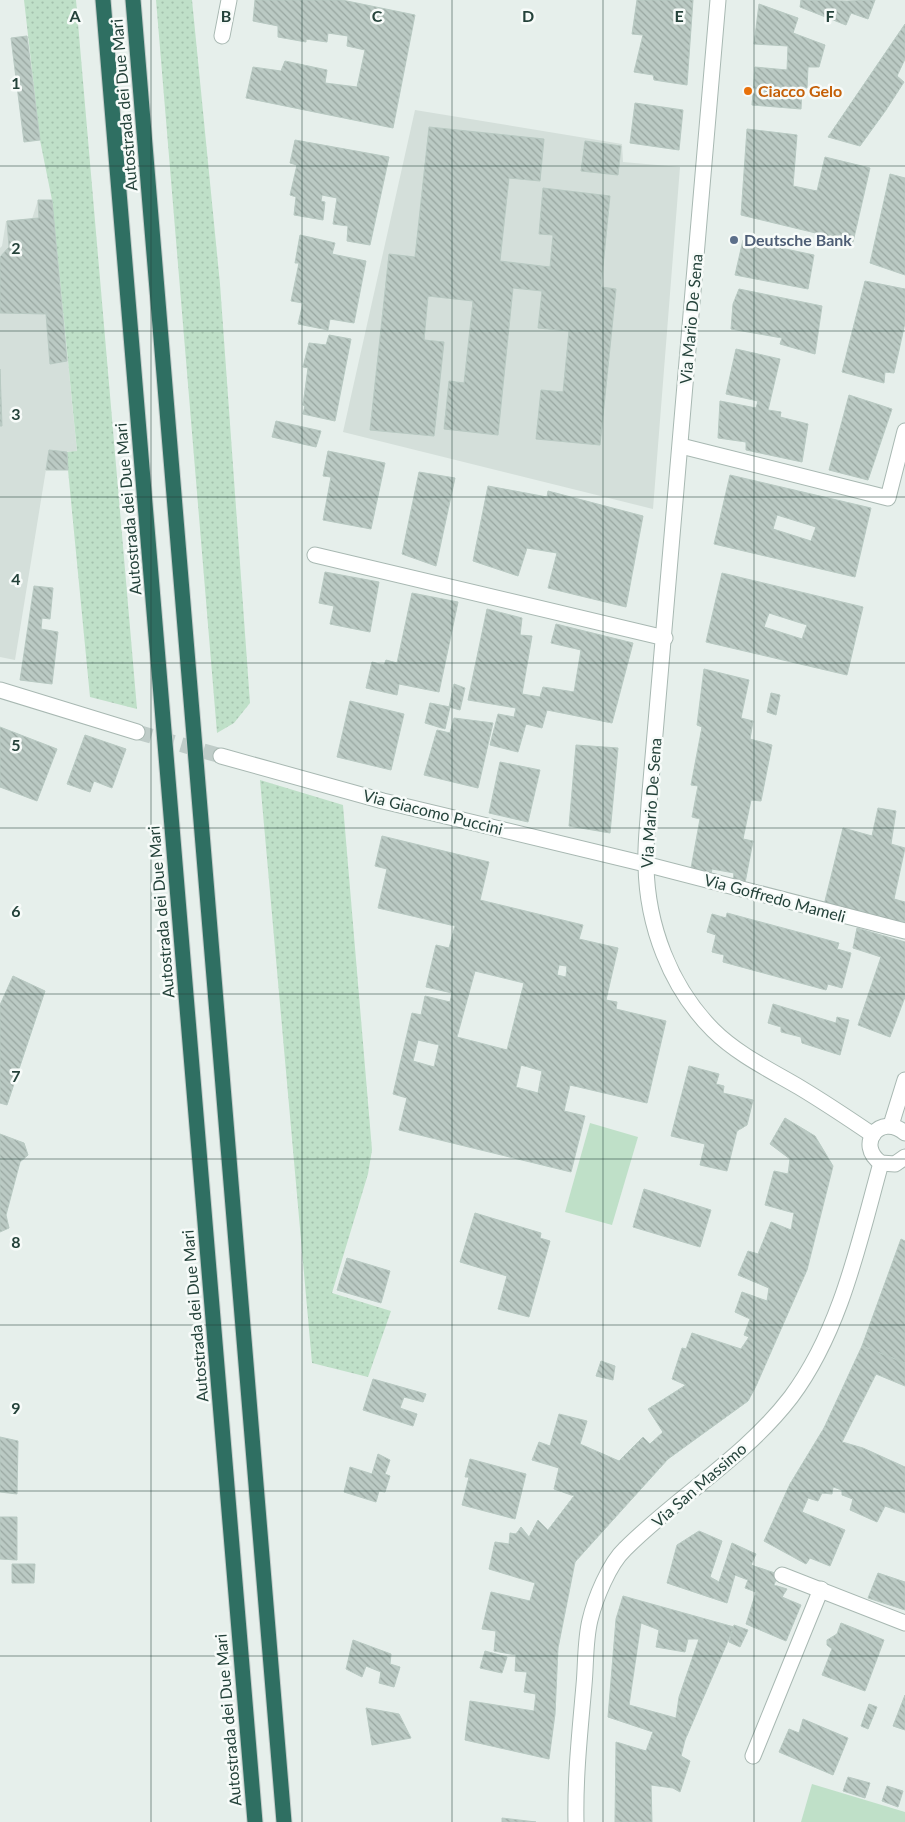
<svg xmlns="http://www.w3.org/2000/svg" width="905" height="1822" font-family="Lato,sans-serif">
  <defs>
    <pattern id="grass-dots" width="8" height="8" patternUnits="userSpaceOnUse" patternTransform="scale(1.25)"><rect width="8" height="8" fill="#bfe0c8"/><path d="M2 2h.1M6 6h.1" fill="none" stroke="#a4c1ad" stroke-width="1.8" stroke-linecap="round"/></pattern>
    <pattern id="building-back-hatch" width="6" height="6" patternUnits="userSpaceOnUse" patternTransform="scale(1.25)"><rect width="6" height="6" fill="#bbcac4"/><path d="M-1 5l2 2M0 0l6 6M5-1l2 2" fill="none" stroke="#98a6a0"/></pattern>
  </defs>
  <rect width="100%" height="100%" fill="#e6efeb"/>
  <g fill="#d4dfda">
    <polygon points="415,110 622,144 623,162 680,167 653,509 343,432"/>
    <polygon points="38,200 52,200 77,452 49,451 15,660 0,657 0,248 2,246 6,221 32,219"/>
  </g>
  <g fill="url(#grass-dots)">
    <polygon points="24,0 76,0 137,709 90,697 68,470 67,452 77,451 52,200 40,140"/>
    <polygon points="156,0 192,0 220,284 250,703 234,723 217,733"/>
    <polygon points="260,780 343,805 372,1150 368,1174 332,1293 391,1311 368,1377 312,1363"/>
  </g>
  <g fill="#bfe0c8">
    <polygon points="590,1123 638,1137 612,1225 565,1212"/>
    <polygon points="812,1784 905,1812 905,1822 801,1822"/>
  </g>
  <g fill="url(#building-back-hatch)" stroke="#b8c9c2" fill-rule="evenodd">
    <polygon points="255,0 342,0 415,15 393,128 246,98 253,67 281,71 285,61 327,70 325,83 357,87 365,50 347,46 348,36 328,33 327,42 306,39 306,42 278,37 278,26 253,21"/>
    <polygon points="637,0 693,0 687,85 654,80 653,75 634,72 643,35 632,34"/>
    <polygon points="801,0 847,1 875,0 868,19 851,13 846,25 800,7"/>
    <polygon points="759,4 798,18 793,33 825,45 819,67 808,67 807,88 802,88 801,109 752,105 755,67 787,70 788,46 754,44"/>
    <polygon points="905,24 905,59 897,76 904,82 886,110 860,146 828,137"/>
    <polygon points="27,36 40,140 24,142 11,38"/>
    <polygon points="635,103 683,110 679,150 630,143"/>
    <polygon points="429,127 544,139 540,181 509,178 500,261 550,267 553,235 539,234 543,188 610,196 601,287 616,289 600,445 536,439 541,390 563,392 569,331 538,328 542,291 513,288 498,435 444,429 449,381 464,383 473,301 428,296 424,340 444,342 434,436 370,430 389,254 415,257"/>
    <polygon points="747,129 797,135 793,186 817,191 825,157 870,168 853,242 741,215"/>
    <polygon points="295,140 389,157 370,245 347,241 348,226 333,224 337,198 322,195 321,201 325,202 323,220 294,215 296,197 290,195 297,165 290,163"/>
    <polygon points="585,141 621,146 618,175 581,171"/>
    <polygon points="890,174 905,178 905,275 870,263"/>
    <polygon points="38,200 52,200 67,361 50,364 46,314 0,313 0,257 9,247 7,221 39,218"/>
    <polygon points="300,235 335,243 332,254 366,261 354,323 330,319 328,330 298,324 303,303 291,301 299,263 295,263"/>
    <polygon points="743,240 814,255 808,289 735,275"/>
    <polygon points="865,281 905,289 905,323 894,373 885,372 884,383 842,372"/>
    <polygon points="739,289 822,306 815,354 780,344 782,338 731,329 733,304"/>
    <polygon points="329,335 351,339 335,421 303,414 305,406 303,405 308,368 303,367 309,343 326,345"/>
    <polygon points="736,349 780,359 768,410 781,412 780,417 808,424 802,462 746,450 746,442 718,438 720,401 756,408 758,401 726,394"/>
    <polygon points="0,369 2,426 0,426"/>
    <polygon points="849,395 892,409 868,480 829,470"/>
    <polygon points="276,421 321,431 316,447 272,437"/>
    <polygon points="49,450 67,452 68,470 46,470"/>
    <polygon points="328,451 385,463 371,529 323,520 331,477 323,476"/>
    <polygon points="419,472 455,478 436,566 402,554"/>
    <path d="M730 475 871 508 855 577 714 544ZM777 515 816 527 811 541 773 529Z"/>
    <polygon points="488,486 547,497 548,491 643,516 626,607 548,588 557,553 527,548 518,576 473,561"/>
    <polygon points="325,572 379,582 370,632 330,624 334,606 319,603"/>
    <path d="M722 573 863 607 847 675 706 642ZM769 613 807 625 802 639 764 627Z"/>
    <polygon points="34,586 53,588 50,619 42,618 41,629 58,632 52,684 20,680"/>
    <polygon points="412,593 458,602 439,692 399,684 397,695 366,688 372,662 384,665 386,660 397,663"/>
    <polygon points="487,609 522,618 520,635 532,636 522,694 540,697 543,687 574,692 581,650 551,643 556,624 633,643 612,723 547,710 542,728 526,724 518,752 490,745 498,714 514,717 516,708 468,700"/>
    <polygon points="704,669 749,680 741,718 753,721 750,739 772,745 761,801 751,800 743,839 753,841 745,883 733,880 734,873 712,869 711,874 691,868 700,819 692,817 698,786 691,785 702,727 697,725"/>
    <polygon points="454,684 465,688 460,710 449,707"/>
    <polygon points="771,693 780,695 776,715 767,712"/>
    <polygon points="350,701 404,714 391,770 337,757"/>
    <polygon points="430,703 450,707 445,729 425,723"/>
    <polygon points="454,718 493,723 478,788 424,775 437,730 450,733"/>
    <polygon points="0,727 57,749 37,801 0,787"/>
    <polygon points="85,735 126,749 112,788 94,781 90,792 67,784"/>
    <polygon points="576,745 618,748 610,833 569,826"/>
    <polygon points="500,762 540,770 528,822 489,813"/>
    <polygon points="878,808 896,811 891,844 905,848 894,899 905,902 905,926 824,905 843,828 872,836"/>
    <path d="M382 836 489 862 480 900 583 925 579 939 618 948 606 1000 617 1002 616 1009 666 1021 647 1103 570 1085 564 1111 585 1116 571 1172 399 1130 407 1098 393 1094 412 1013 421 1015 425 996 450 1002 452 993 426 987 436 945 449 948 455 926 378 908 387 869 375 866ZM559 965 567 966 566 977 557 975ZM475 971 524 983 507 1050 457 1037ZM418 1040 439 1045 434 1067 413 1061ZM521 1065 542 1071 538 1093 516 1087Z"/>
    <polygon points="727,913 839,943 837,949 851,953 842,988 828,984 826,990 723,962 724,955 712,952 716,935 707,932 712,914 726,918"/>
    <polygon points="857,928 905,942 905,997 890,1037 858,1025 881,957 853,948"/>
    <polygon points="13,976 45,991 7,1105 0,1103 0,1005"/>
    <polygon points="773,1004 836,1023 837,1017 849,1020 840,1055 802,1043 801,1037 781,1032 781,1027 768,1023"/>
    <polygon points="689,1066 719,1074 716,1084 724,1086 723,1093 753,1100 747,1125 737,1131 727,1171 700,1165 705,1144 671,1136"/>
    <polygon points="785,1118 815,1136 833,1166 807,1270 756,1386 748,1401 668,1459 575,1562 558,1648 555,1714 549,1759 465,1740 470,1701 534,1711 536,1694 524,1692 527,1672 515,1671 516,1655 494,1651 496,1631 482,1629 491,1592 530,1601 535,1583 489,1569 495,1542 509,1544 510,1533 516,1534 521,1527 529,1537 538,1520 548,1530 574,1496 554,1489 559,1468 532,1460 539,1442 550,1446 559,1414 587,1421 580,1444 619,1461 643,1437 650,1444 663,1432 648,1409 686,1385 672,1379 682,1348 686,1349 692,1333 741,1349 749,1337 744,1335 750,1319 735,1312 742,1292 767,1301 769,1288 738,1275 748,1251 758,1254 771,1222 791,1230 794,1213 765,1205 774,1171 788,1174 790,1159 770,1144"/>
    <polygon points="0,1134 24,1143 28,1155 20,1162 6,1215 9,1228 0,1232"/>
    <polygon points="644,1189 711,1210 700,1247 633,1227"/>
    <polygon points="475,1213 541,1233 540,1238 550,1241 529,1317 498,1309 507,1276 460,1262"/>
    <polygon points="901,1239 905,1241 905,1363 862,1346"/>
    <polygon points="347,1258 390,1271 381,1303 337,1290"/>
    <polygon points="862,1346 905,1363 905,1386 876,1374 842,1442 863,1448 905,1467 905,1513 885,1506 877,1522 850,1510 853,1499 842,1495 842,1490 833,1487 832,1494 822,1493 818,1501 808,1498 802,1512 845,1530 830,1566 810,1558 806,1564 764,1541 790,1484 824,1428"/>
    <polygon points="601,1361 615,1366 613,1380 596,1376"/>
    <polygon points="373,1379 426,1394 423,1402 404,1397 400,1408 417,1414 413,1426 363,1410"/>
    <polygon points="0,1437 18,1441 17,1494 0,1492"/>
    <polygon points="378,1454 390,1460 385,1474 390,1476 385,1492 379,1491 376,1502 344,1492 350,1467 372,1474"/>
    <polygon points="470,1459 526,1474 515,1519 462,1505 469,1477 465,1477"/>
    <polygon points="0,1517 17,1517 17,1560 0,1559"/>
    <polygon points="699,1531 722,1541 710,1577 719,1582 732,1543 756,1554 751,1565 778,1574 774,1585 787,1589 782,1597 801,1605 786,1641 746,1624 756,1592 745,1588 748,1580 735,1575 727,1603 667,1583 677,1545"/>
    <polygon points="12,1564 35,1564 34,1583 12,1583"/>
    <polygon points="878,1573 905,1582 905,1610 868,1598"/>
    <path d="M623 1596 734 1627 685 1740 681 1756 690 1761 680 1792 673 1788 651 1785 652 1822H615L616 1742 646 1751 653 1732 608 1717 616 1619ZM641 1623 659 1630 656 1647 685 1652 688 1639H699L679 1697 676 1718 629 1705Z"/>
    <polygon points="841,1623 884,1640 865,1691 822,1675 832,1649 827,1645 827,1640 837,1634"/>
    <polygon points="734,1625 748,1630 740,1647 729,1642"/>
    <polygon points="353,1640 391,1654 390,1664 400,1667 394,1687 379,1683 381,1672 366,1666 362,1677 346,1669"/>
    <polygon points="485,1651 507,1657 502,1673 480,1668"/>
    <polygon points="905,1695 905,1730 893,1726"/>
    <polygon points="869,1704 877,1707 868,1729 861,1726"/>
    <polygon points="366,1708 399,1714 411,1738 372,1745"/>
    <polygon points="803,1719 848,1738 833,1775 779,1752 789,1729 799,1733"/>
    <polygon points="848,1777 870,1783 865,1798 843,1791"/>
    <polygon points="887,1786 903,1791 898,1807 882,1801"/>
    <polygon points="502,1818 536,1822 502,1822"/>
  </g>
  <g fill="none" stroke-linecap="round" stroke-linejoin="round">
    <polyline stroke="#bfccc8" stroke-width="15" stroke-dasharray="15 8" stroke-linecap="butt" points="137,732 221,756"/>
    <defs>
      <g id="minor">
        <path d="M718 0 649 804C648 824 645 845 646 865 647 925 670 987 713 1030 737 1054 770 1070 799 1087 824 1102 848 1118 873 1135"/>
        <polyline points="222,36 229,0"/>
        <polyline points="681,446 888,498 905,431"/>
        <polyline points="315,555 665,638"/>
        <polyline points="0,690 137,732"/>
        <polyline points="221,756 383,801 645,864 905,931"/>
        <polyline points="891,1125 905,1080"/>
        <path d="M905 1133C880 1112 855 1145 881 1163L895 1164 905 1157"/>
        <polyline points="782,1575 905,1623"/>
        <polyline points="753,1756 821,1589"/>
        <path d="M576 1822C575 1776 580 1731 584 1685 586 1664 585 1640 590 1620 595 1599 609 1564 625 1549 678 1496 745 1457 791 1397 841 1330 859 1242 881 1163"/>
      </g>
      <g id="highway">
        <polyline points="103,0 255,1822"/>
        <polyline points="133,0 284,1822"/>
      </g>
    </defs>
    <use href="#minor" stroke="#a8b8b2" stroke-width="17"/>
    <use href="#highway" stroke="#c2cac8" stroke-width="17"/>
    <use href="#minor" stroke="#fff" stroke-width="15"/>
    <use href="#highway" stroke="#2f6f62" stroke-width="15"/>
  </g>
  <path fill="none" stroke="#24423a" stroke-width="1" stroke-opacity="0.55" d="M151 0V1822M302 0V1822M452 0V1822M603 0V1822M754 0V1822M0 166H905M0 331H905M0 497H905M0 663H905M0 828H905M0 994H905M0 1159H905M0 1325H905M0 1491H905M0 1656H905"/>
  <circle fill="#e8710a" stroke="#f7fbf9" stroke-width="2" cx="748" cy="91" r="5"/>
  <circle fill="#5c6f8a" stroke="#f7fbf9" stroke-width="2" cx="734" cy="240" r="5"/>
  <g text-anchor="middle" stroke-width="5" stroke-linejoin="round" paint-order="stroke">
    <g font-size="16" font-weight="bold" fill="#c56008" stroke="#f7fbf9" text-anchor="start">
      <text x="758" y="97">Ciacco Gelo</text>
    </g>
    <g font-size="16" fill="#24423a" stroke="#f7fbf9">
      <text transform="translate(124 105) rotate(-95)" y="6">Autostrada dei Due Mari</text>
      <text transform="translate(691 319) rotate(-85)" y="6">Via Mario De Sena</text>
      <text transform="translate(128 509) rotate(-95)" y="6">Autostrada dei Due Mari</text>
      <text transform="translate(651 803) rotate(-86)" y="6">Via Mario De Sena</text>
      <text transform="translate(433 812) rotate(14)" y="6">Via Giacomo Puccini</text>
      <text transform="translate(775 898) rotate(15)" y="6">Via Goffredo Mameli</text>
      <text transform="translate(161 912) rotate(-95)" y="6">Autostrada dei Due Mari</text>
      <text transform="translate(195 1316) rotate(-95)" y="6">Autostrada dei Due Mari</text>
      <text transform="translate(699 1485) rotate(-41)" y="6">Via San Massimo</text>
      <text transform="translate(228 1720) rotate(-95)" y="6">Autostrada dei Due Mari</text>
    </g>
    <g font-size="16" font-weight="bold" fill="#4e5e75" stroke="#f7fbf9" text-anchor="start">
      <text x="744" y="246">Deutsche Bank</text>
    </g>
  </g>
  <g font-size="16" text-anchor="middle" font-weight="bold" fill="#24423a" stroke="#f7fbf9" stroke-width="5" stroke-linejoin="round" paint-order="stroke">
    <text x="75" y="22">A</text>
    <text x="226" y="22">B</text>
    <text x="377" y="22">C</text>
    <text x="528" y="22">D</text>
    <text x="679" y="22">E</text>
    <text x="830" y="22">F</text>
    <text x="16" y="89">1</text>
    <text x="16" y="254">2</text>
    <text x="16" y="420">3</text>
    <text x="16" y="585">4</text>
    <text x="16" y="751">5</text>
    <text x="16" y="917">6</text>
    <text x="16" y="1082">7</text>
    <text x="16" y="1248">8</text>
    <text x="16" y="1414">9</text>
  </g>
</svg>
